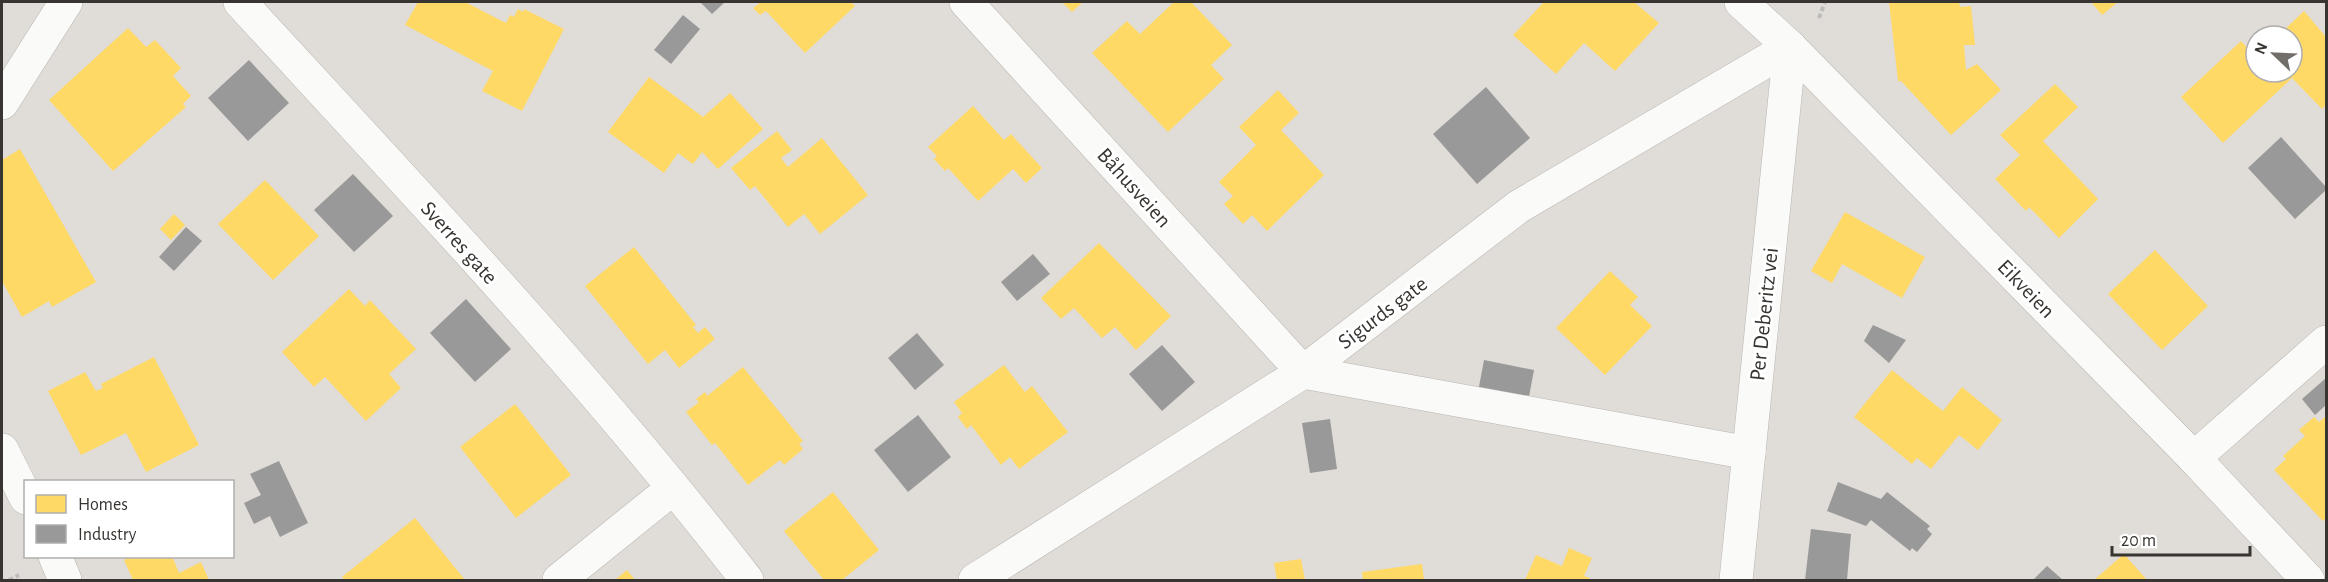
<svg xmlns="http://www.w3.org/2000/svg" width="2328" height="582" font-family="'Alegreya Sans',sans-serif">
  <rect width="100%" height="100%" fill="#e0dcd8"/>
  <g fill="#ffd966">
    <polygon points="418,2 465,2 506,23 510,15 514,17 518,9 523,12 524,9 564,29 522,111 482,91 493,71 405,25"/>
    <polygon points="756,2 851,2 855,6 805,53 766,11 760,15 753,8 759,4"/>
    <polygon points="1062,2 1083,2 1072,12"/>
    <polygon points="1174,2 1191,2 1232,45 1211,65 1224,79 1168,132 1092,53 1127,21 1140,34"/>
    <polygon points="1544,2 1634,2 1659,23 1615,71 1584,43 1556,74 1513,35"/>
    <polygon points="1889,2 1959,2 1960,7 1971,6 1975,45 1964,45 1966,70 1977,64 2001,90 1951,135 1901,81 1898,81"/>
    <polygon points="2091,2 2118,2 2102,15"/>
    <polygon points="2304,11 2326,37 2326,105 2322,109 2292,78 2223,143 2181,97 2241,41 2256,58 2256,72 2292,72 2292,36 2278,36"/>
    <polygon points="128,28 146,47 155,40 181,68 173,76 191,96 183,104 186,107 113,171 49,100"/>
    <polygon points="649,77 703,117 730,93 763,129 718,169 702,152 693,164 678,153 664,173 608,132"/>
    <polygon points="2055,84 2078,107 2043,141 2098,199 2059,238 2029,207 2026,211 1995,179 2020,155 2000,135"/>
    <polygon points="1278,90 1299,113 1281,130 1324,175 1267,231 1252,215 1243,224 1224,204 1233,196 1219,182 1256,145 1239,127"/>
    <polygon points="973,106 1004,140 1011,134 1042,168 1026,183 1013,169 978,201 948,168 945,171 934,159 937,156 928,147"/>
    <polygon points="777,131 792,150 781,158 788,167 822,138 868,195 820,234 804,214 788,227 755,186 750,190 731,168"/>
    <polygon points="20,149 96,282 52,307 49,301 22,317 2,281 2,160"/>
    <polygon points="265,180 319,236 273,280 218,224"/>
    <polygon points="1845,212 1925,257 1902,298 1842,264 1832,283 1811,271"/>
    <polygon points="174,214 185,225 171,240 160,229"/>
    <polygon points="1099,243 1171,316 1136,350 1115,327 1102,338 1074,308 1061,319 1041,298"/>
    <polygon points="634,247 696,325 693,327 698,333 705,327 715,339 679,368 665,350 648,364 585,286"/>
    <polygon points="2155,250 2208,306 2162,350 2108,294"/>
    <polygon points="1610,271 1638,297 1630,305 1652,326 1605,375 1556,328"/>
    <polygon points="349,289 365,306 370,300 416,349 389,374 401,388 366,421 325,377 314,387 282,352"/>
    <polygon points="154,357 199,445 146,472 126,433 81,455 48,391 85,372 96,391 103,388 101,384"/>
    <polygon points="1004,365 1025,392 1032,386 1068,432 1019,469 1010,457 1001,465 971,425 967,429 958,417 962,413 954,402"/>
    <polygon points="743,367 803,441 799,444 803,449 784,465 780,460 748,485 715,443 712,445 686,412 699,402 696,399 705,392 707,396"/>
    <polygon points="1892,370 1943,411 1962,387 2002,420 1978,450 1959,435 1931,469 1917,458 1912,464 1854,417"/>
    <polygon points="515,404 571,475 516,518 460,447"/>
    <polygon points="2326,416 2326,518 2323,521 2274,470 2286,459 2283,456 2305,436 2299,430 2314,417 2319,422"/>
    <polygon points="833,492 879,550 842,580 824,580 784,531"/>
    <polygon points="415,518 465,580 345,580 342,577"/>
    <polygon points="1569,548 1592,558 1584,576 1590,578 1589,580 1525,580 1536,555 1562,566"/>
    <polygon points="2124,554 2147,580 2094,580"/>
    <polygon points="132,556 172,556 179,573 201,562 209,580 133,580 124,560"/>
    <polygon points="1301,559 1305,580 1277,580 1274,563"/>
    <polygon points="1422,564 1424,580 1363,580 1362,572"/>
    <polygon points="627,570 635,580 615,580"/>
  </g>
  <g fill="#999">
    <polygon points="700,2 725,2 712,14"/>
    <polygon points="683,15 700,29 671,64 654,50"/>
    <polygon points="249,60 289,103 248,141 208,98"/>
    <polygon points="1486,87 1530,138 1477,184 1433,134"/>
    <polygon points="2281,137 2326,187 2326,190 2295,219 2248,168"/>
    <polygon points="353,174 393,216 354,252 314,210"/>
    <polygon points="186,227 202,241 174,271 159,257"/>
    <polygon points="1033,254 1050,274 1017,301 1001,282"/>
    <polygon points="466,299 511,349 475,382 430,333"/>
    <polygon points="1873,325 1906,340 1889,363 1864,341"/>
    <polygon points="917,333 944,365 915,390 888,358"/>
    <polygon points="1162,345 1195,382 1162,411 1129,374"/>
    <polygon points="1484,360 1534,370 1528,402 1478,392"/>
    <polygon points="2326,378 2326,405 2315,415 2302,399"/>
    <polygon points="918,415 951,457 908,492 874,450"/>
    <polygon points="1330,419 1337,469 1310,473 1302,423"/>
    <polygon points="279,461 308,523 280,537 270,516 254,524 244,503 261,495 250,474"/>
    <polygon points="1838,482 1881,499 1887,492 1930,526 1927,529 1932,534 1917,552 1912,548 1910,551 1871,520 1866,526 1827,511"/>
    <polygon points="1811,529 1851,534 1847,580 1805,580"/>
    <polygon points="2047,566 2063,580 2033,580"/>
  </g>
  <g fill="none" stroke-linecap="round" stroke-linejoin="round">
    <defs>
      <g id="minor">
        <path d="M240 2C414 191 590 377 747 580"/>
        <polyline points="966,2 1303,372 1749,453"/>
        <polyline points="1741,2 1790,47 2194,458 2308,580"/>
        <polyline points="2,103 66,2"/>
        <polyline points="2194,458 2326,342"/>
        <polyline points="559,580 672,489"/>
        <polyline points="975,580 1303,372 1518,207 1790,47"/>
        <polyline points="1736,580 1790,47"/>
      </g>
      <g id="major">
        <polyline points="2,450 26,498"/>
        <polyline points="55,556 65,580"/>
      </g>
    </defs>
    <use href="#minor" stroke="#b8b6b2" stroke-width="34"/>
    <use href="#major" stroke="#b8b6b2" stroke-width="34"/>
    <g stroke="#bdbcba" stroke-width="4" stroke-dasharray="4.5 3" stroke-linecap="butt">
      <polyline points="1819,18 1825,2"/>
      <polyline points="9,580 19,575"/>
    </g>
    <use href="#minor" stroke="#fafaf9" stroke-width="33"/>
    <use href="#major" stroke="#fafaf9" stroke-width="33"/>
  </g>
  <g text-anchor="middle" stroke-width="6" stroke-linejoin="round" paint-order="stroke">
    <g font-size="22" fill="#373431" stroke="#fff">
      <text transform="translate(1135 187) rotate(48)" y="8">Båhusveien</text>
      <text transform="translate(460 242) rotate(48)" y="8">Sverres gate</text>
      <text transform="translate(2027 288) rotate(46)" y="8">Eikveien</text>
      <text transform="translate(1382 312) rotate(-37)" y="8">Sigurds gate</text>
      <text transform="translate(1763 314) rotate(-84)" y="8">Per Deberitz vei</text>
    </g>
  </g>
  <rect width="2328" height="582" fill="none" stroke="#373431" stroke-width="6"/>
  <rect x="24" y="480" width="210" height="78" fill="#ffffff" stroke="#afaead" stroke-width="1.5"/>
  <rect x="36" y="495" width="30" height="18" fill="#ffd966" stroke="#afaead" stroke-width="1.5"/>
  <text x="78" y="510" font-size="18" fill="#373431">Homes</text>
  <rect x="36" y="525" width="30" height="18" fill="#999999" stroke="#afaead" stroke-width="1.5"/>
  <text x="78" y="540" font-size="18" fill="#373431">Industry</text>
  <g transform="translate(2274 54) rotate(293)"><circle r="28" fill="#ffffff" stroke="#afaead" stroke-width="1.5"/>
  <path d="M0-4.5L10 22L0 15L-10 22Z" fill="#726f6b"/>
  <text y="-9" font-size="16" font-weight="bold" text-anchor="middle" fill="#373431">N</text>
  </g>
  <path d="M2112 546v9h138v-9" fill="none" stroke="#373431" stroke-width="3"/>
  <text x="2121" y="546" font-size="18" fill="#373431" stroke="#ffffff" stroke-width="4.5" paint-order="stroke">20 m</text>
</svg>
